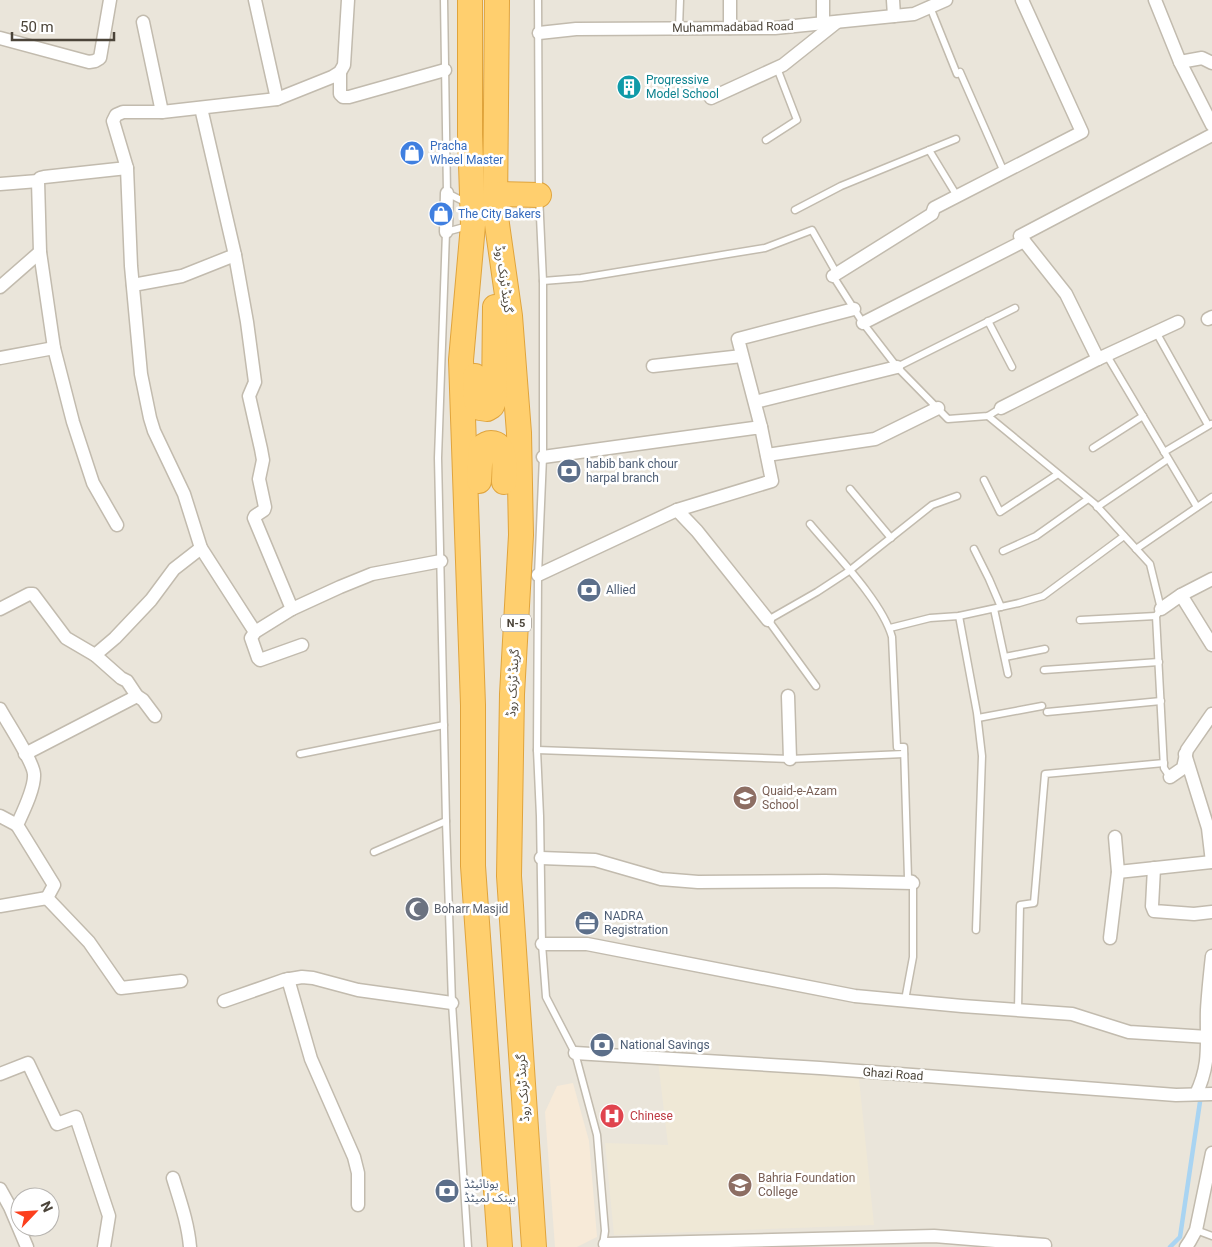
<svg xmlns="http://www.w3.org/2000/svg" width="1212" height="1247" font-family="Roboto,'Noto Sans Arabic',sans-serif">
  <rect width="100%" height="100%" fill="#f6f3ec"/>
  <path fill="#eae5da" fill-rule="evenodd" d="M0 0H1212V1247H0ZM20 1197H50V1227H20Z"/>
  <polygon fill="#f7ead8" points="573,1083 589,1141 597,1237 577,1247 555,1247 545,1112 557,1086"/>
  <polygon fill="#efe8d6" points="658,1061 859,1079 874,1225 614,1235 605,1143 668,1145"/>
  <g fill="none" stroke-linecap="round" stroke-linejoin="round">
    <polyline stroke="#a9d4f2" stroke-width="4.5" points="1170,1247 1180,1237 1201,1095"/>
    <defs>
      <g id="lane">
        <polyline points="444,0 447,193 467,203"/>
        <polyline points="538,0 539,195 543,281 543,457 538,575 537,750 540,816 542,944 546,997 575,1053 597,1135 605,1231 603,1245"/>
        <polyline points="930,7 957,74 960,72 1004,172"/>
        <polyline points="679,28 680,0"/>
        <polyline points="766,140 797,120 777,68"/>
        <polyline points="929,150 957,196"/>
        <polyline points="795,210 841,186 956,139"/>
        <polyline points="833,276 863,323 897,367 948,419 988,416 1001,408"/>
        <polyline points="543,281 581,278 765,248 812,230 837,274"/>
        <polyline points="988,321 1012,367"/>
        <polyline points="1156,332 1208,425"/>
        <polyline points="1106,354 1197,507"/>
        <polyline points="897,367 1015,308"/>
        <polyline points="988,416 1095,504 1150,564 1161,609 1156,616 1164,768 1170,777"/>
        <polyline points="1093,448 1143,416"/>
        <polyline points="1164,452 1211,424"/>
        <polyline points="984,480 1000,512 1058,474"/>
        <polyline points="850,489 891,538"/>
        <polyline points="1097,507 1168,459"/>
        <path d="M810 524C835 554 882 601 892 637L897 747H904L908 878 913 879V957L905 1000"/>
        <polyline points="974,549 989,579 1001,607"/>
        <polyline points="1136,549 1212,497"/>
        <polyline points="1003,551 1036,536 1088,499"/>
        <polyline points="994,609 1008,674"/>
        <polyline points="959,616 977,713 982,756 976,930"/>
        <polyline points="1080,620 1156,616"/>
        <polyline points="890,628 930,618 959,616 1019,603 1043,596 1124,536"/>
        <polyline points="1005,657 1045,649"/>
        <polyline points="1044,670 1159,662"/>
        <polyline points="816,686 768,620 817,592 849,571 932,505 957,496"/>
        <polyline points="1047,712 1161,701"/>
        <polyline points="978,718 1042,706"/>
        <polyline points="537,750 790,759 904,754"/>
        <polyline points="300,754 444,725"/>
        <polyline points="374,852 446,821"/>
        <polyline points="1018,1010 1020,905 1034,903 1045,774 1164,763"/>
        <polyline points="1196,1230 1212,1236"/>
        <polyline points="468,1247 452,1003 446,821 438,458 446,232 468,226"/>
      </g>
      <g id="street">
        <polyline points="255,0 277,99"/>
        <polyline points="823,0 823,23"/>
        <polyline points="893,0 894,16"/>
        <polyline points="1155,0 1180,62 1212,125"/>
        <polyline points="143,22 162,112"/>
        <polyline points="730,28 730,0"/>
        <polyline points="539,33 576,29 775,28 914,14 946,0"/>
        <polyline points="0,38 89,62 95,61 100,58 110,0"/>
        <polyline points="1180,62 1202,58 1212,63"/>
        <polyline points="340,72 340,94 343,97 349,97 445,70"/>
        <polyline points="711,98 783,65 837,22"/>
        <polyline points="201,108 235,255 247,322 255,382 249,396 261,449 263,460 259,479 265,507 264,510 255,516 254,518 292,609"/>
        <polyline points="0,184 38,181"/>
        <polyline points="446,232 447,193"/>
        <polyline points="833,276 932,214 934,208 1082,132 1022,0"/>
        <polyline points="133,285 182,276 235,255"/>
        <polyline points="0,287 40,252"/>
        <polyline points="1208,319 1212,317"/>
        <polyline points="1178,322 1098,359 1066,294 1020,236 1212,135"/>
        <polyline points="863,323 1024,241"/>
        <polyline points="0,358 54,348"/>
        <polyline points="653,366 742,356"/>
        <polyline points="755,402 897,367"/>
        <polyline points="1001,408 1098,359"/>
        <polyline points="761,427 738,339 854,309"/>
        <polyline points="767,455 875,439 938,408"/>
        <polyline points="543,457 761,427 772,481 677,510"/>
        <polyline points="117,525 93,483 73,422 54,348 40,252 38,181 40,178 44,177 127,168"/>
        <polyline points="538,575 677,510 697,531 768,620"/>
        <polyline points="1181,595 1212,645"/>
        <polyline points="0,609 29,594 33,594 66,638 95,655 115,638 151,600 174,569 201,548"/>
        <polyline points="1161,609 1181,595 1212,579"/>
        <polyline points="255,632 201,548 184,494 154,431 150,418 141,374 131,266 127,168 113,121 116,115 123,112 162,112 277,99 332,77 340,72 344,65 348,0"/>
        <polyline points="302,645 260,660 258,658 251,638 255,632 292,609 340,587 372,574 441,561"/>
        <polyline points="95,655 121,678 127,681 137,696 143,700 155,716"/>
        <polyline points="788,696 790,759"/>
        <path d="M0 709C7 722 33 761 34 774 35 788 23 812 17 825L54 885 47 898"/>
        <polyline points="25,754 137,696"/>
        <polyline points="1185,754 1208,828 1212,862"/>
        <polyline points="1170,777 1183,768 1187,750 1212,714"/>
        <polyline points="0,816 17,825"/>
        <polyline points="541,858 595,860 661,879 698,882 825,881 913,883"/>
        <polyline points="1154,868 1152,906 1154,911 1194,914 1212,912"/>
        <polyline points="1118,872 1212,862"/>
        <polyline points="0,906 47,898 89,942 121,988 181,981"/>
        <polyline points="1110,938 1118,872 1115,837"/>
        <polyline points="542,944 587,944 855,996 962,1006 1072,1014 1129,1032 1208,1037"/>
        <polyline points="288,979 311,1059 354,1157 358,1173 358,1205"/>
        <polyline points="224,1001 284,980 302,977 313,978 358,990 452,1003"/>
        <polyline points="575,1053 820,1068 1176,1095 1212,1094"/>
        <polyline points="0,1074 28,1063 57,1124 76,1117 109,1216 104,1247"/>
        <path d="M1196 1094C1211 1063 1206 1043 1207 1010 1208 992 1210 974 1212 956"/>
        <path d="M173 1178C180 1201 188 1223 190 1247"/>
        <polyline points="0,1189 10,1207 27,1247"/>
        <polyline points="605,1244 934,1236 1045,1245"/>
        <polyline points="1186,1247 1190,1241 1196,1230 1212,1153"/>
      </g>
      <g id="highway">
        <polyline points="470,0 470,134 473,225 461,360 473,705 473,866 500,1247"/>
        <polyline points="497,0 495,210 510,316 519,433 521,535 512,694 509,876 534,1247"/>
        <polyline points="495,194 539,195"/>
        <polyline points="475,376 476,401 480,408 487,409 492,406 494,401 495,307"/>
        <path d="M479 481 481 448C484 445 487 443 491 443 508 443 504 471 504 482"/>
      </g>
    </defs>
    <use href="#lane" stroke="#c2bbae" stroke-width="9"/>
    <use href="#street" stroke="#c2bbae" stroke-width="15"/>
    <use href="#highway" stroke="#e0a43c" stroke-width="26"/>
    <use href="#lane" stroke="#fff" stroke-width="6"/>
    <use href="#street" stroke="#fff" stroke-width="12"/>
    <use href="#highway" stroke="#ffcf6e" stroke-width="24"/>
  </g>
  <defs>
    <symbol id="building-disc" viewBox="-11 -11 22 22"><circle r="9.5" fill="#0f9aa8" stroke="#fff"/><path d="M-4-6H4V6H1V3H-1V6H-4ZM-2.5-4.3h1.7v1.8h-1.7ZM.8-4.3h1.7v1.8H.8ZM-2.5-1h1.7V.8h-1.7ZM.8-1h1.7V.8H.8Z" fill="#fff"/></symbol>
    <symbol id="shop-disc" viewBox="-11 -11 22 22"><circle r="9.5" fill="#3f7fe0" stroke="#fff"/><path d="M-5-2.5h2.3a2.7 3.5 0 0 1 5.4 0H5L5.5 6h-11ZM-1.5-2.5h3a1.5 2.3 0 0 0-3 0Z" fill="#fff"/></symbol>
    <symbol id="bank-disc" viewBox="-11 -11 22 22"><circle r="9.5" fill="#5c6f8a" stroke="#fff"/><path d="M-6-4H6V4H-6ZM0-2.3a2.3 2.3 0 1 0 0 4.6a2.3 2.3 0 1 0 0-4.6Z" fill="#fff"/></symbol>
    <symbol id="school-disc" viewBox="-11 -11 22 22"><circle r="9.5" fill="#8d6e63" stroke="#fff"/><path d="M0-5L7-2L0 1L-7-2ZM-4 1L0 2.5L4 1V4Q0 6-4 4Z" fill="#fff"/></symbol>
    <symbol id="mosque-disc" viewBox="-11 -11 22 22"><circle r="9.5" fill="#6b7280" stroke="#fff"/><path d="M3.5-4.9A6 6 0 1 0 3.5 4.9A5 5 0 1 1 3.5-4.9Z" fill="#fff"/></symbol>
    <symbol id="office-disc" viewBox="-11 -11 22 22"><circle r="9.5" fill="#5c6f8a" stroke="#fff"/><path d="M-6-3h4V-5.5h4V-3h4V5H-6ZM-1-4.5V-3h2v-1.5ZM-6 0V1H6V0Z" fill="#fff"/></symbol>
    <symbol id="hospital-disc" viewBox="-11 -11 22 22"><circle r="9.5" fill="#e0444e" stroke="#fff"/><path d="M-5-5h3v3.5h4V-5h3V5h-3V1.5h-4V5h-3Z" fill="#fff"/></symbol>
    <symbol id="university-disc" viewBox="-11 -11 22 22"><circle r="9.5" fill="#8d6e63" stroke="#fff"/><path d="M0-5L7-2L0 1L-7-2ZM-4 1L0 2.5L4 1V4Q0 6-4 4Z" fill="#fff"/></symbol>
  </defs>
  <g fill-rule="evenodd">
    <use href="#building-disc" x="615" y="73" width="28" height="28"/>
    <use href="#shop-disc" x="398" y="139" width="28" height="28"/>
    <use href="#shop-disc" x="427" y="200" width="28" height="28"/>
    <use href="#bank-disc" x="555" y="457" width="28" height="28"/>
    <use href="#bank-disc" x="575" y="576" width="28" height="28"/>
    <use href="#school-disc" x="731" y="784" width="28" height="28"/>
    <use href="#mosque-disc" x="403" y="895" width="28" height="28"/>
    <use href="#office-disc" x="573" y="909" width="28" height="28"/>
    <use href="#bank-disc" x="588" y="1031" width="28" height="28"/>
    <use href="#hospital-disc" x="598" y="1102" width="28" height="28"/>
    <use href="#university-disc" x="726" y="1171" width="28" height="28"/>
    <use href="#bank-disc" x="433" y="1177" width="28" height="28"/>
  </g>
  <g text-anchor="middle" stroke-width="5" stroke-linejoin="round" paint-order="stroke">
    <rect fill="#fff" stroke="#817c74" stroke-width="1" x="501" y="614.5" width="30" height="17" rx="4"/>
    <g font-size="11" font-weight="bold" fill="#4b4439">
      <text x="516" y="627">N-5</text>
    </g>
    <g font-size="12" fill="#4b4439" stroke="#fff">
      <text transform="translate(733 27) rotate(-1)" y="4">Muhammadabad Road</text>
      <text transform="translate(504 279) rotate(82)" y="4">گرینڈ ٹرنک روڈ</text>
      <text transform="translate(513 683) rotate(-87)" y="4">گرینڈ ٹرنک روڈ</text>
      <text transform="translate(893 1074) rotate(4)" y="4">Ghazi Road</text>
      <text transform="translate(523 1088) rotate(-94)" y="4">گرینڈ ٹرنک روڈ</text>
    </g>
    <g font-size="12" fill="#0d838f" stroke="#fff" text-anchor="start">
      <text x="646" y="84">Progressive<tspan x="646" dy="14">Model School</tspan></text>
    </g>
    <g font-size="12" fill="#366cbe" stroke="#fff" text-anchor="start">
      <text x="430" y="150">Pracha<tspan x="430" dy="14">Wheel Master</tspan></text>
      <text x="458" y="218">The City Bakers</text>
    </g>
    <g font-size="12" fill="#4e5e75" stroke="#fff" text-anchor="start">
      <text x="586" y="468">habib bank chour<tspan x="586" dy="14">harpal branch</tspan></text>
      <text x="606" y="594">Allied</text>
      <text x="604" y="920">NADRA<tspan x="604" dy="14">Registration</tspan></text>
      <text x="620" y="1049">National Savings</text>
      <text x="464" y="1188">یونائیٹڈ<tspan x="464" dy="14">بینک لمیٹڈ</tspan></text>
    </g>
    <g font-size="12" fill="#785e54" stroke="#fff" text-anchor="start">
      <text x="762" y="795">Quaid-e-Azam<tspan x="762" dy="14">School</tspan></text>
      <text x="758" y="1182">Bahria Foundation<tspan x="758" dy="14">College</tspan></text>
    </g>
    <g font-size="12" fill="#5b616d" stroke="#fff" text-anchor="start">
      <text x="434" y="913">Boharr Masjid</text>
    </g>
    <g font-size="12" fill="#be3a42" stroke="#fff" text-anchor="start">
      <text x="630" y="1120">Chinese</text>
    </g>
  </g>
  <g transform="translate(35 1212) rotate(65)"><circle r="24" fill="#ffffff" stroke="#b7b4b0"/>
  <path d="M0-4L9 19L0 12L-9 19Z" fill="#fc3f1d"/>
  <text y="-8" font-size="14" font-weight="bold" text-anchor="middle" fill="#4b4439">N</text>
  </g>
  <path d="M12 32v8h102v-8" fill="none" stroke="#4b4439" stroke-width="2.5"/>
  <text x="20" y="32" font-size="15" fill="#4b4439" stroke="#ffffff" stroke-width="4" paint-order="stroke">50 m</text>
</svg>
